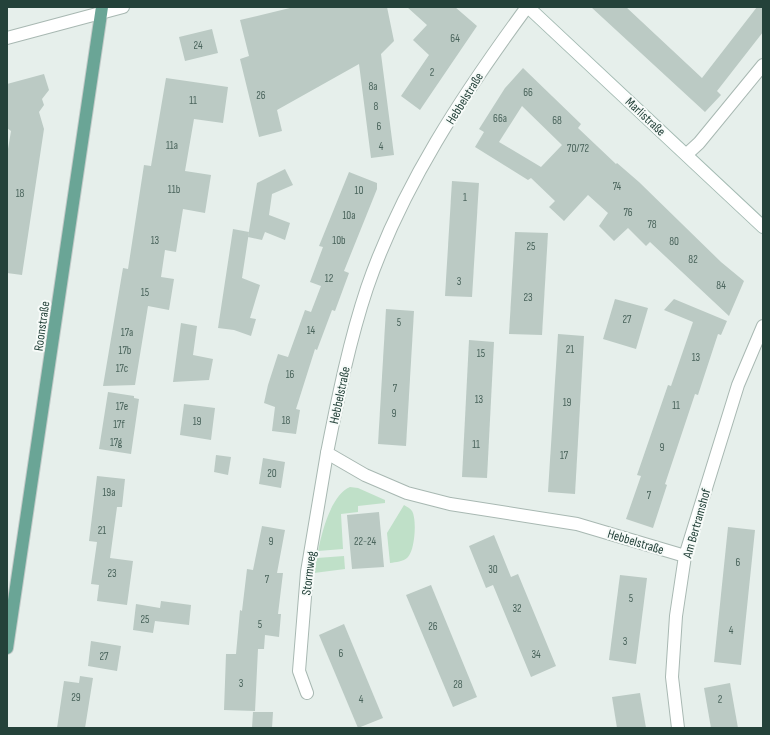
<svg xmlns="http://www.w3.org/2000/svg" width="770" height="735" font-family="'Sofia Sans Condensed',sans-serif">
  <rect width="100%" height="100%" fill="#e6efeb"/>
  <g fill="#bfe0c8">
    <path d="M350 487 358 488 385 500V503L358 506V512L341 514 343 549 318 551C322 532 331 495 350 487Z"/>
    <path d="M404 505C407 507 410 508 412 511 417 519 415 550 408 557 403 562 396 562 390 563L387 533Z"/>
    <polygon points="344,556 345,569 314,573 317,558"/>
  </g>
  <g fill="#bbcac4" fill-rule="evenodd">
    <polygon points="294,7 387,7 394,41 381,54 394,155 371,158 359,64 277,110 282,131 259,137 240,59 249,56 240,20"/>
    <polygon points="407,7 455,7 477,26 420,110 401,96 429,55 413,40 427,25"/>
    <polygon points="591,7 626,7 702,78 757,7 763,7 763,32 717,91 721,95 705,112"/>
    <polygon points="212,29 218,53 185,61 179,37"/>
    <path d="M523 68 581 124 578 128 616 164 617 163 639 182 721 262 744 281 729 316 650 242 646 246 628 228 614 241 599 226 608 213 588 195 564 221 549 207 555 201 531 178 528 180 475 147 484 132 479 129 505 88ZM522 106 562 145 541 167 499 142Z"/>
    <polygon points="44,74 49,90 42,99 44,105 39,112 44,129 22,275 7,273 7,155 11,131 7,128 7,84"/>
    <polygon points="166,78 228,87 223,123 194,119 185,171 211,175 205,213 183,209 176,252 165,250 161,277 174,279 169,310 148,306 135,385 103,386 123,268 128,269 144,165 151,166"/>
    <polygon points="285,169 293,185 272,194 269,215 290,223 285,240 265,232 262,240 248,237 257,183"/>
    <polygon points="349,172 377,183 377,189 344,271 349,273 335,311 332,310 317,350 315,349 296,409 300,410 296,434 272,431 275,407 264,403 268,385 278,354 288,357 305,310 311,312 321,286 310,282 323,247 319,246"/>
    <polygon points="452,181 479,183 472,297 445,296"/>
    <polygon points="233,229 249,232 242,278 260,285 250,318 256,319 251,336 234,330 218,328"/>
    <polygon points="515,232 548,233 542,335 509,334"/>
    <polygon points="615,299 648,308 636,349 603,339"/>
    <polygon points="674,299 727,321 721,335 718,334 698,395 695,394 665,484 667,485 653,528 626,519 641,476 637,475 668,385 671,386 693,322 664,310"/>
    <polygon points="386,309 414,311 406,446 378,444"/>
    <polygon points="181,323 197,326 193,355 213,359 209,380 173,382"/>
    <polygon points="558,334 584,336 575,494 548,492"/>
    <polygon points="469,340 494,342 487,478 462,477"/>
    <polygon points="108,392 134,396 134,398 139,399 131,454 99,449"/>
    <polygon points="184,404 215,408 211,440 180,435"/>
    <polygon points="216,455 231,457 228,475 214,472"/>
    <polygon points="263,458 285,462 281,488 259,484"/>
    <polygon points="97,476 125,479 122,507 117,507 110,558 133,561 127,605 97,601 99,585 91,584 97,542 89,541"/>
    <polygon points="379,512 384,567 352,569 347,515"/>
    <polygon points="262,526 285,530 277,573 283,573 278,614 281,614 279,637 265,635 264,649 258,649 255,711 224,710 226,654 236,654 240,610 242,611 247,569 253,570"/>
    <polygon points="728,527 755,530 741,665 714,662"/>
    <polygon points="494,535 511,577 518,574 556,666 531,677 493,585 486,588 469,546"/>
    <polygon points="620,575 647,578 636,664 609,660"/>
    <polygon points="431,585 477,697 453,707 406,595"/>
    <polygon points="161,601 191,605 189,625 155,621 153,633 133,630 136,604 160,608"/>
    <polygon points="344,624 383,718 358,728 319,635"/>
    <polygon points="91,641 121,646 117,671 88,666"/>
    <polygon points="80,676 93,678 85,728 57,728 64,681 79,683"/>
    <polygon points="730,683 738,728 711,728 704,688"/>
    <polygon points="640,693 646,728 617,728 612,697"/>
    <polygon points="253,712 273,712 272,728 252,728"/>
  </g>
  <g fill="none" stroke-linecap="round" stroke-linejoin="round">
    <defs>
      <g id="street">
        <path d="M527 7C463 94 402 186 367 288 349 342 338 398 327 453L365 475 407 493 450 504 577 524 685 556"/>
        <polyline points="7,38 123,7"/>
        <polyline points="687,154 699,143 763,65"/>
        <polyline points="307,693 299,671 307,572 327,453"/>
        <polyline points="678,728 672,677 676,616 685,556 738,385 763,326"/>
      </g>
      <polyline id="secondary" points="528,7 763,227"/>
      <polyline id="primary" points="7,648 102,7"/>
    </defs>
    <use href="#street" stroke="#a8b8b2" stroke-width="14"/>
    <use href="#secondary" stroke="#a4bbb3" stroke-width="14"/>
    <use href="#primary" stroke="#c2cac8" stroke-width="14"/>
    <use href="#street" stroke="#fff" stroke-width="12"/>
    <use href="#secondary" stroke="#fff" stroke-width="12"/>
    <use href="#primary" stroke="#6aa596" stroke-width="12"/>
  </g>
  <g text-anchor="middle" stroke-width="4" stroke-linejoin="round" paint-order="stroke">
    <g font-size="11" fill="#4a645c">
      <text x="455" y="42">64</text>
      <text x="198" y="49">24</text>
      <text x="432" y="76">2</text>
      <text x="373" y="90">8a</text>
      <text x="528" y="96">66</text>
      <text x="261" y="99">26</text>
      <text x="193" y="104">11</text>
      <text x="376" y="110">8</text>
      <text x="500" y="122">66a</text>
      <text x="557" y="124">68</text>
      <text x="379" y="130">6</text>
      <text x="172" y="149">11a</text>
      <text x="381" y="150">4</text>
      <text x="578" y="152">70/72</text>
      <text x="617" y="190">74</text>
      <text x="174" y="193">11b</text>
      <text x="359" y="194">10</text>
      <text x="20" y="197">18</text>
      <text x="465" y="201">1</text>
      <text x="628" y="216">76</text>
      <text x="349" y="219">10a</text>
      <text x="652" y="228">78</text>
      <text x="155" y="244">13</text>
      <text x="339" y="244">10b</text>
      <text x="674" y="245">80</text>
      <text x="531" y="250">25</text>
      <text x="693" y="263">82</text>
      <text x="329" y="282">12</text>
      <text x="459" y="285">3</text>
      <text x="721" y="289">84</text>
      <text x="145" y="296">15</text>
      <text x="528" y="301">23</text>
      <text x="627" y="323">27</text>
      <text x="399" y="326">5</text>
      <text x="311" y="334">14</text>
      <text x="127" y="336">17a</text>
      <text x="570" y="353">21</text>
      <text x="125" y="354">17b</text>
      <text x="481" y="357">15</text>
      <text x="696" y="361">13</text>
      <text x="122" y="372">17c</text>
      <text x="290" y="378">16</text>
      <text x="395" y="392">7</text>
      <text x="479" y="403">13</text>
      <text x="567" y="406">19</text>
      <text x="676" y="409">11</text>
      <text x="122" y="410">17e</text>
      <text x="394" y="417">9</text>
      <text x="286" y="424">18</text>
      <text x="197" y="425">19</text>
      <text x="119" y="428">17f</text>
      <text x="116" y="446">17g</text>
      <text x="476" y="448">11</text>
      <text x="662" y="451">9</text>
      <text x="564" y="459">17</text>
      <text x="272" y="477">20</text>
      <text x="109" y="496">19a</text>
      <text x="649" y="499">7</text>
      <text x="102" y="534">21</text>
      <text x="271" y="545">9</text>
      <text x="365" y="545">22-24</text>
      <text x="738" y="566">6</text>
      <text x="493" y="573">30</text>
      <text x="112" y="577">23</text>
      <text x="267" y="583">7</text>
      <text x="631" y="602">5</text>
      <text x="517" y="612">32</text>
      <text x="145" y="623">25</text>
      <text x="260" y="628">5</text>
      <text x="433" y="630">26</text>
      <text x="731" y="634">4</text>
      <text x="625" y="645">3</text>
      <text x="341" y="657">6</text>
      <text x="536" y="658">34</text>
      <text x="104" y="660">27</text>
      <text x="241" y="687">3</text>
      <text x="458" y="688">28</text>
      <text x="76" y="701">29</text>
      <text x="361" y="703">4</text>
      <text x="720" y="703">2</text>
    </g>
    <g font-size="13" fill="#24423a" stroke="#f7fbf9">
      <text transform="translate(464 98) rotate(-58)" y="5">Hebbelstraße</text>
      <text transform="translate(646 116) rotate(43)" y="5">Marlistraße</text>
      <text transform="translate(41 326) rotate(-82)" y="5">Roonstraße</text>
      <text transform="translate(339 395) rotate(-78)" y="5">Hebbelstraße</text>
      <text transform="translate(696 523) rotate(-74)" y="5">Am Bertramshof</text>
      <text transform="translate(636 541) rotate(17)" y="5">Hebbelstraße</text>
      <text transform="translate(308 573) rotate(-83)" y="5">Stormweg</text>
    </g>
  </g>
  <rect width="770" height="735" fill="none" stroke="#24423a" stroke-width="16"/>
</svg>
